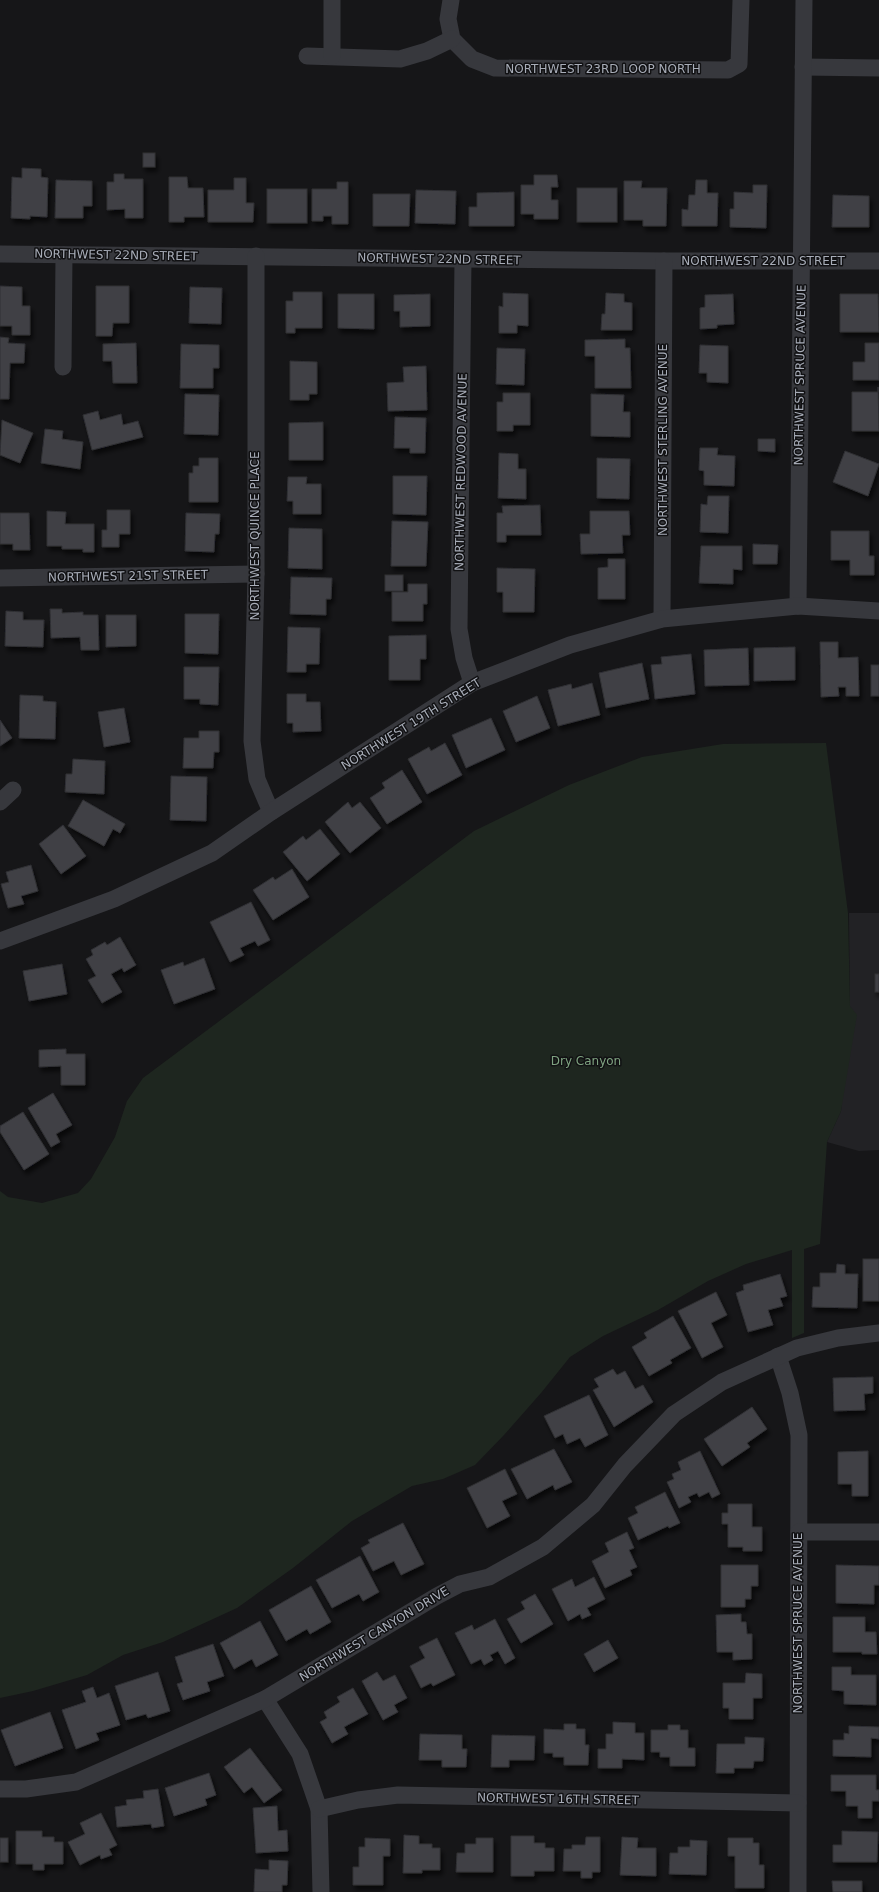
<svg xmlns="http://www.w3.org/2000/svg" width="879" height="1892" font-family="'DejaVu Sans',sans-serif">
  <defs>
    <filter id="shadow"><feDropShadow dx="2.5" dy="4.5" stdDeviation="2" flood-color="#0009"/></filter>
  </defs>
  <rect width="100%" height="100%" fill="#161618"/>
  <polygon fill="#222225" points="849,913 879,913 879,1150 859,1151 827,1142 841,1111 850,1006"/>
  <polygon fill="#1e261f" points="826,743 848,913 850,1006 857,1015 841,1111 827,1142 820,1244 804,1249 804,1333 792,1338 792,1250 746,1264 708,1281 658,1310 603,1336 570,1357 541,1393 504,1435 475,1465 443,1479 412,1486 352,1521 293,1568 237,1608 163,1642 123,1655 87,1675 33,1691 0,1698 0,1191 8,1197 42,1203 78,1193 91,1179 115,1137 127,1101 143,1078 474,831 569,785 642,757 723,744"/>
  <g fill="#404145" stroke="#303034" filter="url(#shadow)">
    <rect x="143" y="153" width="12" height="14"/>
    <polygon points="22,168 41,169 41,177 48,178 47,217 30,216 30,219 11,218 12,177 22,178"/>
    <polygon points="114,174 124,174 124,179 143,179 143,218 125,218 125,209 107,210 107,182 114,182"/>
    <polygon points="534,175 557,175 558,187 551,187 551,200 558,200 558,219 534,219 534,214 521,214 521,185 534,185"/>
    <polygon points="169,177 187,177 188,188 203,188 204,217 184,217 184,222 169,222"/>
    <polygon points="234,178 246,178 246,203 254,203 253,222 208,222 208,190 234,190"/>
    <polygon points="56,180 92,181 92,206 83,206 83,218 55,218"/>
    <polygon points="696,180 707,180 707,193 718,193 717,226 682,226 682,209 688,210 689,195 695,195"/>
    <polygon points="624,181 642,181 641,188 667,188 666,226 643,226 643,220 624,220"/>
    <polygon points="337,182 348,182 348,224 332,224 332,216 323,216 323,221 312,221 312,189 337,189"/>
    <polygon points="753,185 767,185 766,228 730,227 730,209 734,209 734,192 753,193"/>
    <rect x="577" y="188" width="40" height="34"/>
    <rect x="267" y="189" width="40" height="34"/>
    <polygon points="416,190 456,191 455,224 415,223"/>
    <polygon points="514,192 514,226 469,226 469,207 477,207 477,193"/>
    <polygon points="373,194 410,194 409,226 373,226"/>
    <polygon points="833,195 869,196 869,227 832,227"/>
    <polygon points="0,286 22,287 22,306 30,306 30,335 12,335 12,326 0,326"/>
    <polygon points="96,286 129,286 129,323 113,323 112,336 96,336"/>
    <polygon points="190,287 222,288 221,324 189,323"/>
    <polygon points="293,292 322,292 322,328 295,328 295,333 286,333 286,301 293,301"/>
    <polygon points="503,293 528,294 528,326 517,325 517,333 499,333 499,306 503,307"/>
    <polygon points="606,293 624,294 624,302 632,303 632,330 601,330 602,314 605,314"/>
    <polygon points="338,294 374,294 374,329 338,328"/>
    <polygon points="430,294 430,326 400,327 400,311 394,311 394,295"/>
    <polygon points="733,294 734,324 717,325 717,328 700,329 700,308 705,307 705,295"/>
    <polygon points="840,294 878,294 879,332 840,332"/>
    <polygon points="0,337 9,338 8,343 25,344 24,363 10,363 9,399 0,399"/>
    <polygon points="625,339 625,348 630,348 631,388 595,388 595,356 585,356 585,340"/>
    <polygon points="136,343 137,383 113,383 112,361 103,361 103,344"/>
    <polygon points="865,343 879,343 879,380 853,380 853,362 865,362"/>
    <polygon points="181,344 219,345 219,368 213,368 213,388 180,388"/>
    <polygon points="700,345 728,346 728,383 707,382 707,373 699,373"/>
    <polygon points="497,348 525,349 524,385 496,384"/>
    <polygon points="290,361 317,362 317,394 309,394 309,400 290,400"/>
    <polygon points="426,366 427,410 388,411 387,383 404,382 403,367"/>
    <polygon points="878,387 879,431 852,431 852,392 878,392"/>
    <polygon points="503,393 530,393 530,425 513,425 513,431 497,431 497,402 503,402"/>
    <polygon points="185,394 219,395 218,435 184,434"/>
    <polygon points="591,394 624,395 623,412 630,412 630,437 591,436"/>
    <polygon points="98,411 100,420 121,414 123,425 138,421 143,437 92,450 83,415"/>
    <polygon points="395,417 426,418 425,453 410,453 410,448 394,448"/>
    <polygon points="2,420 33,433 20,463 0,455"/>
    <polygon points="323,422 323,460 289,460 289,423"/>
    <polygon points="45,429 63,431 62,439 83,442 80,469 41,463"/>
    <polygon points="758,439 775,439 775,452 758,451"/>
    <polygon points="700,448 718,448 717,455 735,456 734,486 704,485 704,471 699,470"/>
    <polygon points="845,451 879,464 868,496 833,482"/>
    <polygon points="499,453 518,454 518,469 526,469 526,499 498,498"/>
    <polygon points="199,458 218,458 218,502 189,502 189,473 193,473 193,466 199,466"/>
    <polygon points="597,458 630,459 629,499 597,498"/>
    <polygon points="393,476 427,476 426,515 393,514"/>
    <polygon points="288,477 307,477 306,484 321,484 321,514 293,514 293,501 287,501"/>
    <polygon points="708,496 729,496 728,533 700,532 701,504 707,505"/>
    <polygon points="540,505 541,535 506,535 506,542 497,542 497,513 503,513 502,506"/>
    <polygon points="107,510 130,510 130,534 119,534 119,547 102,547 102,530 107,530"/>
    <polygon points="47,511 66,512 65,524 94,524 94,552 83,552 83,549 62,549 62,546 47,546"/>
    <polygon points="590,511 629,511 630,535 622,535 623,553 581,554 580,534 590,534"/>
    <polygon points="0,513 29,513 30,550 13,550 13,544 0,544"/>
    <polygon points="186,513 220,514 219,534 215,534 214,552 185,551"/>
    <polygon points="392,521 428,522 426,566 391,566"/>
    <polygon points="289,528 322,529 322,569 288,568"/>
    <polygon points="831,531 869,531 869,556 874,556 874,575 850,575 850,560 831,560"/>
    <polygon points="753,544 778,545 777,564 753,564"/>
    <polygon points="701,546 742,546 742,570 733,569 733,584 699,583"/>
    <polygon points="608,559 625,559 625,599 598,599 598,568 608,567"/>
    <polygon points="497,568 535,569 534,612 503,612 503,592 497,592"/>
    <rect x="385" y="575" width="18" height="16"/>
    <polygon points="291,577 332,578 331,599 326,599 326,615 290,614"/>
    <polygon points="408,584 427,584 427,604 423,604 423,621 392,621 392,592 408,592"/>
    <polygon points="50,609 62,609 62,613 83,612 83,615 98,615 99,650 81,650 80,637 51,638"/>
    <polygon points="6,611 23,612 23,620 44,620 43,647 5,646"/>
    <polygon points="185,614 219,614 218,654 185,653"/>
    <polygon points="106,615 136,615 136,646 106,647"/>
    <polygon points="288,627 320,628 319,664 306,664 306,672 287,672"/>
    <polygon points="426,635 426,659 420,659 420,680 389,680 389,636"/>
    <polygon points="820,642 838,642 838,658 858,657 859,696 846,696 846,687 838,687 839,696 821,697"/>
    <polygon points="795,647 795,680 754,681 754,648"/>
    <polygon points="748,648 749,685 705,686 704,650"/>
    <polygon points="691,654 695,694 655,699 651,665 662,664 661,657"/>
    <polygon points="642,663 649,699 606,708 599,673"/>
    <rect x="871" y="665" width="8" height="31"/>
    <polygon points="184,667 219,667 218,705 200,704 200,699 184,699"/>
    <polygon points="592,683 600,715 558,726 548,690 571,684 572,689"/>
    <polygon points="287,694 306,694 306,702 320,702 321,731 293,732 293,723 287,723"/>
    <polygon points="20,695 43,696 43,701 56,702 55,739 19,738"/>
    <polygon points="537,696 550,728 516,742 503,711"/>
    <polygon points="124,708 130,742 104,747 98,712"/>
    <polygon points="491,718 505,750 466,768 452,735"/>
    <polygon points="0,720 12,738 0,746"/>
    <polygon points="199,731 219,731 219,752 214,752 213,768 183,768 184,738 199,738"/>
    <polygon points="445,743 462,775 427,794 408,759 429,747 431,751"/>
    <polygon points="73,759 105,761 104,794 65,792 66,774 72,774"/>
    <polygon points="402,770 422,802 387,824 370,798 385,788 382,783"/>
    <polygon points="171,776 207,777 206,821 170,820"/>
    <polygon points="83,800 125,824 120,833 113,829 104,846 68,826"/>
    <polygon points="348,802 352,808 360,802 381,828 350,853 325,822"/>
    <polygon points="63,825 86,856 61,874 39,844"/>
    <polygon points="320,829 340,854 307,881 283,852 303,836 306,840"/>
    <polygon points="31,865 38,891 21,896 24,904 8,908 1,884 9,882 6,872"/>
    <polygon points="292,869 309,897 273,920 253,890 273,877 275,880"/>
    <polygon points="251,902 270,940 258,946 255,941 240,948 244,955 230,962 210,922"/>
    <polygon points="120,937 136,965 124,972 122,968 111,974 122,992 102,1003 88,980 96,976 86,959 93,955 91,950 105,942 107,945"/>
    <polygon points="204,958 215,989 174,1004 161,970 183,962 184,966"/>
    <polygon points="62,964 67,994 29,1001 23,971"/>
    <rect x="875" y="974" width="4" height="18"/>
    <polygon points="66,1049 66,1054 85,1054 85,1085 61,1085 61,1066 39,1067 39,1050"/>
    <polygon points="53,1093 72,1125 56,1134 60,1142 51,1147 28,1108"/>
    <polygon points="23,1112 49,1154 24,1170 0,1132 0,1126"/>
    <rect x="863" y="1259" width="16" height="42"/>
    <polygon points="837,1264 845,1265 845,1274 858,1274 857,1308 812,1307 813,1287 820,1287 820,1273 836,1273"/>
    <polygon points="780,1274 787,1296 780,1298 783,1306 768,1310 773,1325 748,1332 736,1293 744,1290 743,1285"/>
    <polygon points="716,1292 727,1315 711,1323 723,1347 702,1358 678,1311"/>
    <polygon points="673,1316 691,1348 670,1360 672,1363 649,1376 632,1347 647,1338 644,1333"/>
    <polygon points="613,1369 617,1375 625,1371 635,1389 643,1385 653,1402 614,1427 593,1390 599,1387 594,1379"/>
    <polygon points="873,1377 873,1393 864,1394 865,1410 834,1411 833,1378"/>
    <polygon points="589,1395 608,1435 585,1447 580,1438 567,1444 563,1434 555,1438 544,1416"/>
    <polygon points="752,1407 767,1429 747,1443 750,1447 722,1466 704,1439"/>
    <polygon points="554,1449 572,1482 555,1490 553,1485 527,1499 511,1469"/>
    <polygon points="700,1451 720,1494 712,1498 709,1492 699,1497 697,1493 688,1497 691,1502 679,1508 667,1482 674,1479 672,1474 681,1470 678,1462"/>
    <polygon points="868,1451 868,1496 852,1496 852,1484 838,1484 838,1452"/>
    <polygon points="505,1469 517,1494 502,1501 510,1516 487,1528 467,1488"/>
    <polygon points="665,1492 680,1523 669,1528 668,1526 638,1540 628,1518 638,1513 635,1507"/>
    <polygon points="728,1504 752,1504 752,1527 762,1527 762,1551 743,1551 743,1547 728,1547 728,1524 722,1524 722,1513 728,1513"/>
    <polygon points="403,1523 424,1564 401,1575 394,1561 373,1571 361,1548 370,1543 368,1540"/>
    <polygon points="627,1532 634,1548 629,1550 637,1567 630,1570 632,1575 605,1588 592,1561 609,1552 605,1543"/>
    <polygon points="360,1556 379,1592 363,1601 359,1594 332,1608 316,1580"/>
    <polygon points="721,1565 758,1565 758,1586 751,1586 751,1599 745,1599 745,1607 721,1607"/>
    <polygon points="836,1565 879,1566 879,1585 874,1585 874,1604 836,1603"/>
    <polygon points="594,1577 605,1599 587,1608 591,1615 582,1619 580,1614 568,1621 552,1589 572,1579 575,1587"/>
    <polygon points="311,1586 331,1622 310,1634 307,1629 286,1641 269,1610"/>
    <polygon points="535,1594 553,1624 521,1643 507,1619 525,1609 521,1602"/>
    <polygon points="741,1614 741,1622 746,1622 747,1634 752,1634 752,1659 733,1660 733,1652 717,1652 716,1615"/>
    <polygon points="833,1617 865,1617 865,1632 876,1632 877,1654 862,1654 862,1652 833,1652"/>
    <polygon points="495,1619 515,1658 505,1664 498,1651 490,1655 493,1660 484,1665 481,1659 471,1664 455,1633 472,1625 474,1630"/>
    <polygon points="260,1621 278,1655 256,1667 252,1659 234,1669 220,1643"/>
    <polygon points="437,1638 455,1675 433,1686 431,1683 421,1688 410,1666 425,1658 419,1647"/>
    <polygon points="608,1640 618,1658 594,1672 584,1654"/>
    <polygon points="213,1644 224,1676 207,1682 210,1691 183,1700 177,1684 183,1682 175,1657"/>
    <polygon points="832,1667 851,1667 851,1675 876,1675 876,1705 844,1704 844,1691 832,1690"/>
    <polygon points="158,1672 170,1711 148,1718 146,1714 126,1720 115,1686"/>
    <polygon points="377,1672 383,1681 395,1675 407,1698 394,1705 398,1712 383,1720 362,1681"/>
    <polygon points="746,1673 762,1674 762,1698 753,1698 753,1719 729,1719 729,1708 723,1708 723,1683 745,1683"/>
    <polygon points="93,1687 97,1698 109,1693 120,1725 96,1733 99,1740 76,1749 62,1710 86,1702 82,1691"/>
    <polygon points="353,1688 368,1714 344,1727 348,1734 332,1743 320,1722 327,1718 324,1712 340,1702 337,1697"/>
    <polygon points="50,1712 63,1748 15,1766 1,1730"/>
    <polygon points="613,1722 635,1723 635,1733 644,1733 644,1760 622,1759 622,1768 598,1768 598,1749 606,1749 606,1734 613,1734"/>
    <polygon points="564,1724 576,1724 576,1729 585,1729 585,1745 589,1745 588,1765 564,1765 564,1757 553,1757 553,1753 544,1753 544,1729 564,1730"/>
    <polygon points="668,1725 680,1725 680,1730 688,1730 688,1748 695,1748 695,1766 670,1766 670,1757 660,1757 660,1752 651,1752 651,1730 668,1730"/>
    <polygon points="849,1726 879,1727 879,1739 871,1738 871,1757 833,1756 833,1740 844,1740 844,1733 849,1734"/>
    <polygon points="420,1734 462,1735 462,1749 467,1749 466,1767 442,1767 442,1760 419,1760"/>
    <polygon points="492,1735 535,1736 534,1760 509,1760 509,1767 491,1767"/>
    <polygon points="745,1737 764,1738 763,1761 754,1761 753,1768 734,1768 734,1773 716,1773 717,1744 745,1744"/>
    <polygon points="250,1748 282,1790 264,1803 252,1787 244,1793 224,1767"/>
    <polygon points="209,1773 216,1795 205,1799 207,1805 174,1816 165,1788"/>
    <polygon points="831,1775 876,1775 876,1790 879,1790 879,1801 872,1801 872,1818 858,1818 858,1806 846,1806 846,1791 831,1791"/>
    <polygon points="158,1789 164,1826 152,1828 151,1824 117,1827 115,1807 127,1805 126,1800 144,1798 143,1791"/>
    <polygon points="277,1806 278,1831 287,1830 288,1851 256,1853 253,1808"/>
    <polygon points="101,1813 117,1845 109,1849 112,1855 101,1859 100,1855 80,1865 68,1842 85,1834 80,1823"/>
    <polygon points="16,1831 42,1831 42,1837 54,1837 54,1842 63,1842 63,1864 44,1864 44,1870 33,1870 33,1864 16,1864"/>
    <polygon points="842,1831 878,1832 877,1862 833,1862 833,1845 842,1845"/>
    <polygon points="404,1835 419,1836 419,1844 432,1844 432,1848 440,1848 440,1870 422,1870 422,1873 403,1873"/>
    <polygon points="511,1836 534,1836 534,1843 545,1843 545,1848 554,1848 554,1871 534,1871 534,1876 511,1876"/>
    <polygon points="586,1837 600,1837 600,1872 592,1872 592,1878 581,1878 581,1871 563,1871 564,1849 572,1849 572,1845 585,1845"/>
    <polygon points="622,1837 638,1838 637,1848 656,1848 656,1876 620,1875"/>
    <rect x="0" y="1838" width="8" height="24"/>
    <polygon points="365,1838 390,1839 390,1856 383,1856 383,1885 353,1885 353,1867 359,1867 359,1847 365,1847"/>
    <polygon points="476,1838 493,1838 493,1872 456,1872 457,1853 465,1853 465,1844 476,1844"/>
    <polygon points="728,1838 753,1838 753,1843 759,1843 759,1865 764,1865 764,1888 735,1888 735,1856 728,1856"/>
    <polygon points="690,1840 707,1841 706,1875 669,1874 670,1853 678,1853 678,1847 690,1847"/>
    <polygon points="269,1860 288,1861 287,1885 282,1885 282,1892 254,1892 255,1869 269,1870"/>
    <polygon points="832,1881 862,1881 862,1892 833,1892"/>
  </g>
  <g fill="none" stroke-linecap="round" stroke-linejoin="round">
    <g stroke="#37383d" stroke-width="17">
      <polyline points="451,0 448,19 452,39 472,59 495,68 728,70 739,64 741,0"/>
      <polyline points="307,56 400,59 427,51 452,39"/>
      <polyline points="332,56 332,0"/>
      <polyline points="803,67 879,68"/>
      <polyline points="0,254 664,261 879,261"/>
      <polyline points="256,256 256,574 252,741 257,779 271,812"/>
      <polyline points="463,259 459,629 464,658 472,683"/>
      <polyline points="63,367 64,255"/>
      <polyline points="0,578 256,574"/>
      <polyline points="798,606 804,0"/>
      <polyline points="662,619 664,261"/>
      <polyline points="0,802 13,790"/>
      <polyline points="0,941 114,899 212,853 271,812 472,683 570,645 662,619 798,606 879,611"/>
      <polyline points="778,1356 790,1393 799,1435 798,1892"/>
      <polyline points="799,1532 879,1532"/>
      <polyline points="265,1699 300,1754 319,1809 321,1892"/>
      <polyline points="0,1789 26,1789 76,1782 265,1699 437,1596 460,1584 489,1577 543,1547 593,1505 625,1465 674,1414 722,1382 797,1348 838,1338 879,1333"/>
      <polyline points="319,1809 358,1800 398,1795 798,1803"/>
    </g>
  </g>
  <g text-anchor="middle" stroke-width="3" stroke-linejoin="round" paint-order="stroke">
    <g font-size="12" fill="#a8adb8" stroke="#111113">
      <text x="603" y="73">NORTHWEST 23RD LOOP NORTH</text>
      <text transform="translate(116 255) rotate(1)" y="4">NORTHWEST 22ND STREET</text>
      <text transform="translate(439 259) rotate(1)" y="4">NORTHWEST 22ND STREET</text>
      <text x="763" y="265">NORTHWEST 22ND STREET</text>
      <text transform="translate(800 375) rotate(-89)" y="4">NORTHWEST SPRUCE AVENUE</text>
      <text transform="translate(663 440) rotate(-90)" y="4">NORTHWEST STERLING AVENUE</text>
      <text transform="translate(461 472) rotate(-89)" y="4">NORTHWEST REDWOOD AVENUE</text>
      <text transform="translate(255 536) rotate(-90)" y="4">NORTHWEST QUINCE PLACE</text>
      <text transform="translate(128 576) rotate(-1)" y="4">NORTHWEST 21ST STREET</text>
      <text transform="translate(411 724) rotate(-32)" y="4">NORTHWEST 19TH STREET</text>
      <text transform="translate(798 1623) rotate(-90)" y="4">NORTHWEST SPRUCE AVENUE</text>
      <text transform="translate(374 1634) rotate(-31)" y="4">NORTHWEST CANYON DRIVE</text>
      <text transform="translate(558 1799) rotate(1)" y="4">NORTHWEST 16TH STREET</text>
    </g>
    <g font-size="12" fill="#7fa381" stroke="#111113">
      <text x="586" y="1065">Dry Canyon</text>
    </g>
  </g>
</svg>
